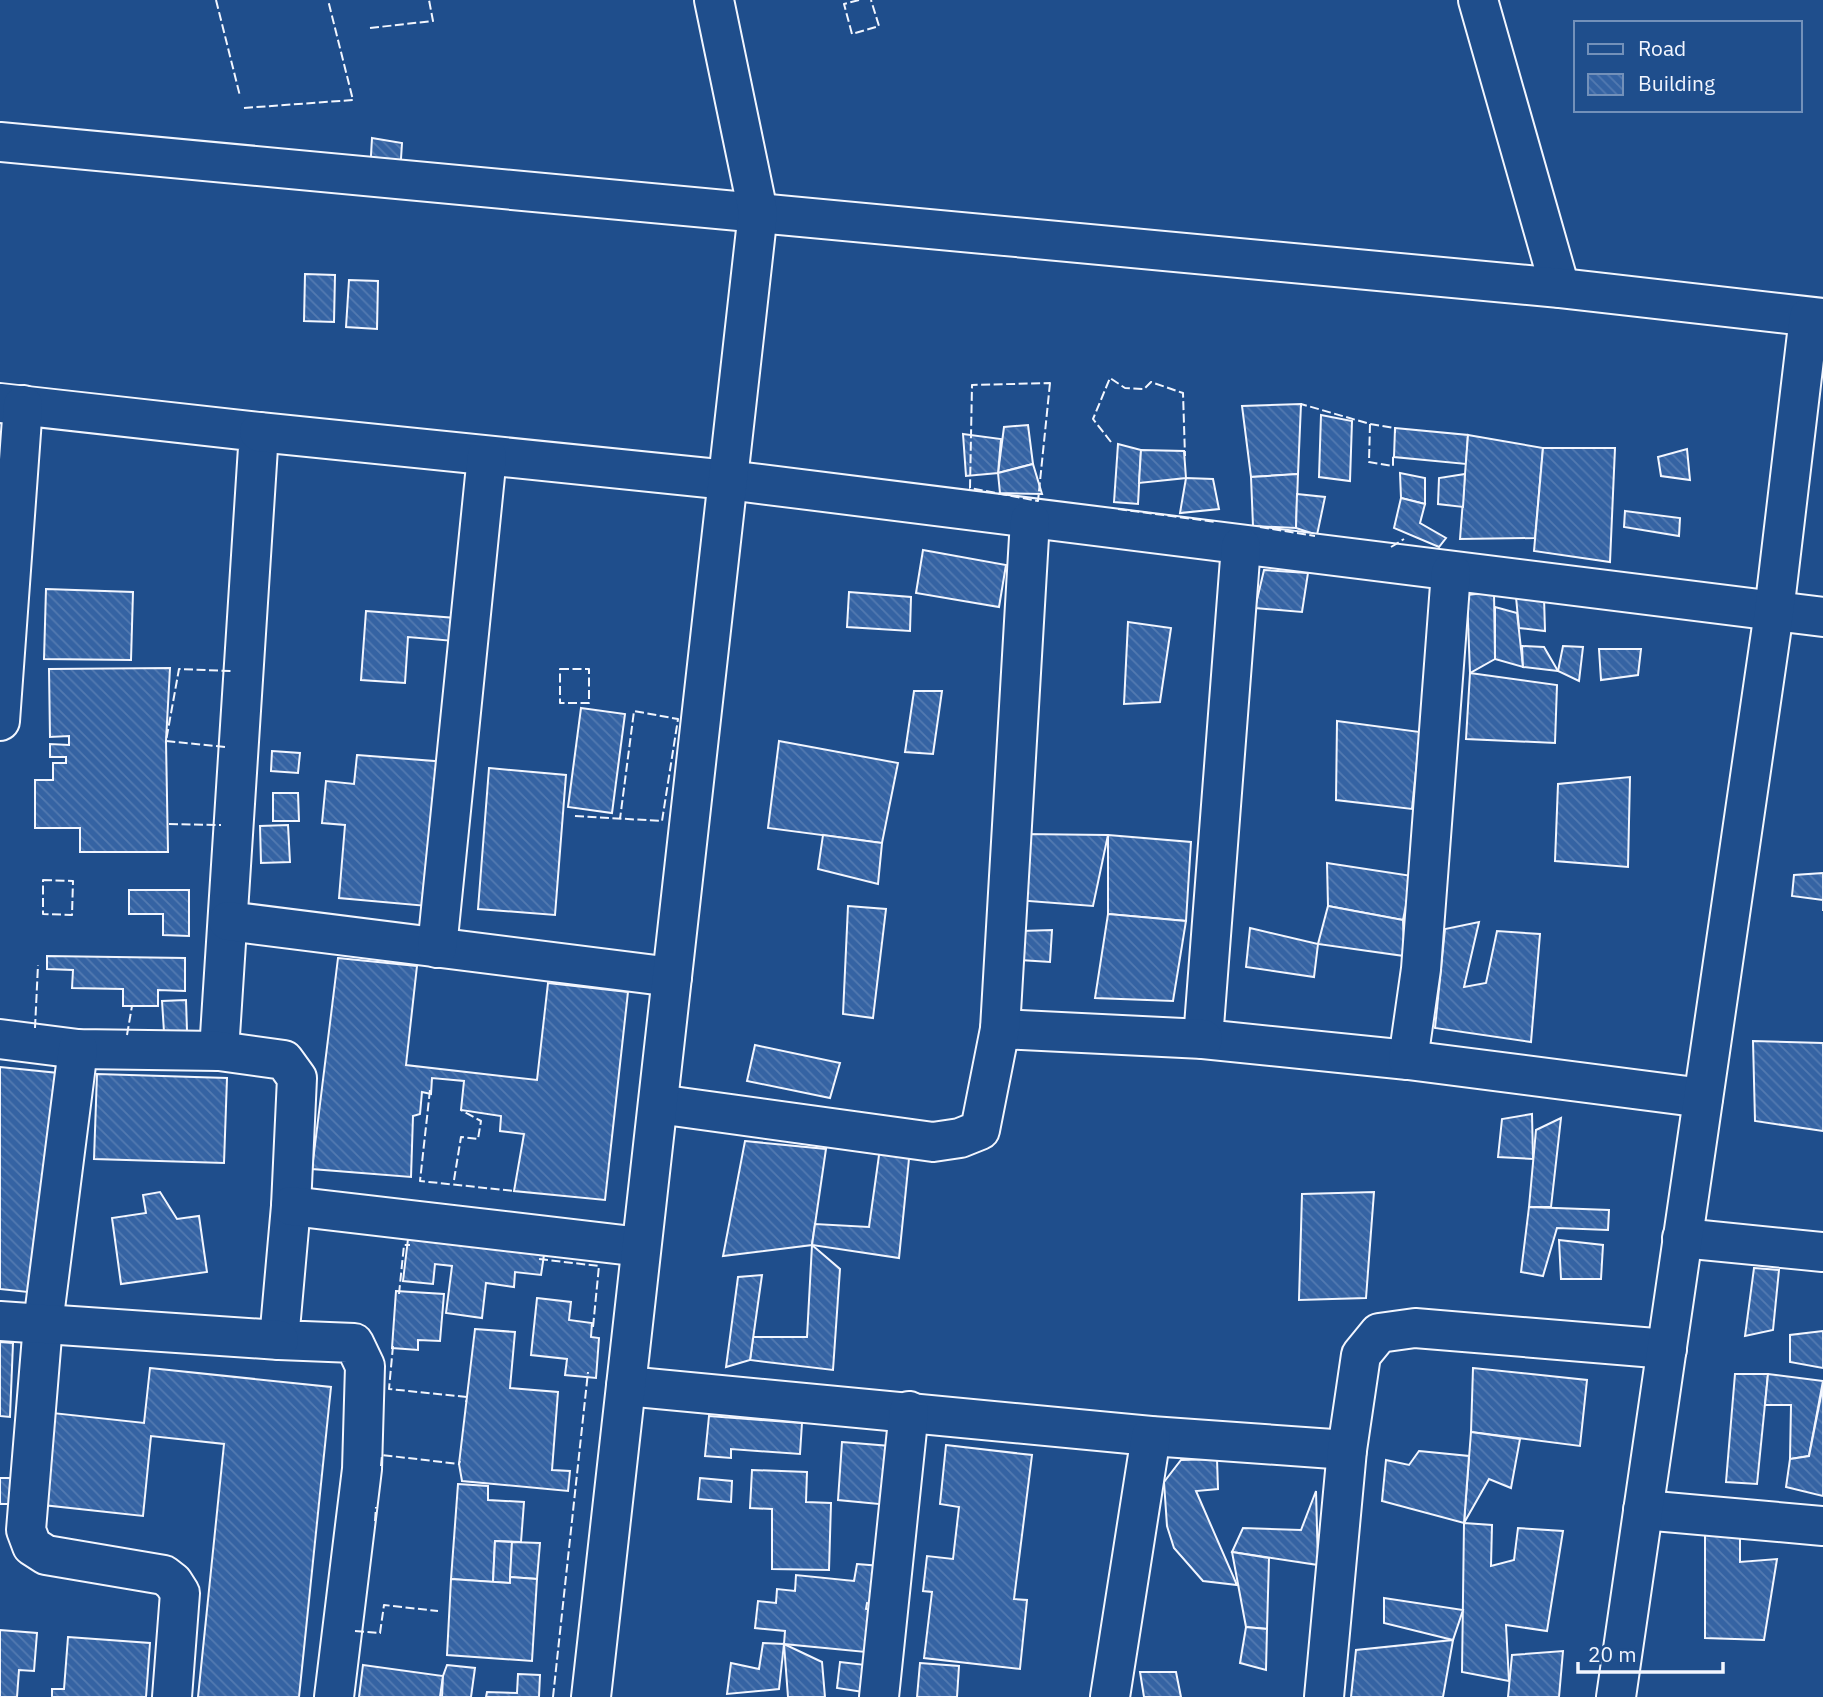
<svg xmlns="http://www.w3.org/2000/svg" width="1823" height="1697" font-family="'IBM Plex Sans',sans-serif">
  <defs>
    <pattern id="building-back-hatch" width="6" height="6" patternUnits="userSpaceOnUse" patternTransform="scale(1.75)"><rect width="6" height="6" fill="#3563a3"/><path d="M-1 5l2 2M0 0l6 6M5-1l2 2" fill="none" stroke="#537ab1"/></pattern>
  </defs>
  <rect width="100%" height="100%" fill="#1f4e8c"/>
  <g fill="url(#building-back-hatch)" stroke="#f2f6ff" stroke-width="2">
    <polygon points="372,138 402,143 400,174 370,173"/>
    <polygon points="305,274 335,275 334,322 304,321"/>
    <polygon points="349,280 378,281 377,329 346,327"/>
    <polygon points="1301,404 1298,474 1251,477 1242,406"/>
    <polygon points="1321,415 1352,421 1350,481 1319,477"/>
    <polygon points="1028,425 1033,464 998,473 1004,427"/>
    <polygon points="1395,428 1468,435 1466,464 1394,457"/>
    <polygon points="963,434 1001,439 998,473 966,476"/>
    <polygon points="1468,435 1543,448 1535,538 1460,539"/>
    <polygon points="1118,444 1141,450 1138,504 1114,502"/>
    <polygon points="1543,448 1615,448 1610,562 1534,551"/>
    <polygon points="1687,449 1690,480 1661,476 1658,457"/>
    <polygon points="1141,450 1184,451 1186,478 1139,483"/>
    <polygon points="1033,464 1042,494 1000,493 998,473"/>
    <polygon points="1400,473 1425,478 1425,504 1401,498"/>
    <polygon points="1298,474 1296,528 1253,526 1251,477"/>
    <polygon points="1465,474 1463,507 1438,504 1439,478"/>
    <polygon points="1186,478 1213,479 1219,509 1180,513"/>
    <polygon points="1297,494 1325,497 1317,535 1296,528"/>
    <polygon points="1401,498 1425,504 1420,523 1446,538 1439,547 1394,528"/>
    <polygon points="1625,511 1680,518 1679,536 1624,527"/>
    <polygon points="923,550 1006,565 999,607 916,593"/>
    <polygon points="1264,570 1308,573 1302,612 1255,608"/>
    <polygon points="46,589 133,592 131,660 44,659"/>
    <polygon points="849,592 911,597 910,631 847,627"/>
    <polygon points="1494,592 1495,659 1470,673 1467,595"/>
    <polygon points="1516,597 1544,597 1545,631 1519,628"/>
    <polygon points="1495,607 1517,613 1523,667 1495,659"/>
    <polygon points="366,611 456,618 454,641 408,637 405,683 361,680"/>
    <polygon points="1128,622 1171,628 1160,702 1124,704"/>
    <polygon points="1522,646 1544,647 1558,671 1523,667"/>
    <polygon points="1563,646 1583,647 1579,681 1558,671"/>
    <polygon points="1599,649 1641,649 1638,675 1601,680"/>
    <polygon points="170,668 166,741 168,852 80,852 80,828 35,828 35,780 53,780 53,763 66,763 66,757 50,757 50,744 69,745 69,736 50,737 49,669"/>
    <polygon points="1470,673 1557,685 1555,743 1466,739"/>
    <polygon points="914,691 942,691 933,754 905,752"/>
    <polygon points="581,708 625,714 612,813 568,807"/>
    <polygon points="1337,721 1420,732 1412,809 1336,800"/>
    <polygon points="779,741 898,763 882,843 768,828"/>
    <polygon points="272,751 300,753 298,773 271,771"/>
    <polygon points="357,755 447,762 427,906 339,898 345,825 322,823 326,781 354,784"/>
    <polygon points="489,768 566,775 555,915 478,909"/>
    <polygon points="1630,777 1628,867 1555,861 1558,784"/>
    <polygon points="273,793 298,793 299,821 273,821"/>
    <polygon points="288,825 290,862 261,863 260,826"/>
    <polygon points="1022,834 1108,835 1093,906 1016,900"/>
    <polygon points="823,835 882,843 878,884 818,869"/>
    <polygon points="1108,835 1191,842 1186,921 1108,914"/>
    <polygon points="1327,863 1412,876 1403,920 1328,906"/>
    <polygon points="1823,873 1823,911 1823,900 1792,896 1794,875"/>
    <polygon points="129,890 189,890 189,936 163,935 163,914 129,914"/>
    <polygon points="848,906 886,909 873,1018 843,1014"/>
    <polygon points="1328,906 1403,920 1404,956 1318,944"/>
    <polygon points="1108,914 1186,921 1173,1001 1095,998"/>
    <polygon points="1479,922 1464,987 1486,983 1497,931 1540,934 1531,1042 1435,1028 1445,929"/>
    <polygon points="1250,928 1318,944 1314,977 1246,967"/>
    <polygon points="1052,930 1050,962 1020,960 1021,931"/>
    <polygon points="47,956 185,958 185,991 158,990 158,1006 123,1006 123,989 72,988 73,970 47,969"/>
    <polygon points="338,958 417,966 406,1065 537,1080 548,983 628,992 605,1200 514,1191 524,1134 500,1131 501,1116 461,1110 464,1081 432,1078 431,1094 422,1092 420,1114 413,1116 411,1177 312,1169"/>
    <polygon points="186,1000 187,1031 164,1032 162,1001"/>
    <polygon points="1753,1041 1823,1043 1823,1131 1755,1121"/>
    <polygon points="755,1045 840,1063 830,1098 747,1081"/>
    <polygon points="0,1067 58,1073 37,1293 0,1289"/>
    <polygon points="97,1074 227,1078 224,1163 94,1159"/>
    <polygon points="1532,1114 1533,1159 1498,1157 1502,1119"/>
    <polygon points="1561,1118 1551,1207 1529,1207 1536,1130"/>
    <polygon points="745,1141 826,1149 812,1245 723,1256"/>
    <polygon points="880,1148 910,1149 899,1258 812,1245 815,1224 869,1227"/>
    <polygon points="160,1192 177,1219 199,1216 207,1272 121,1284 112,1218 146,1213 143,1195"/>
    <polygon points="1374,1192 1366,1298 1299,1300 1302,1194"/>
    <polygon points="1529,1207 1609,1210 1608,1230 1557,1228 1543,1276 1521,1272"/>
    <polygon points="408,1239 544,1255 541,1275 515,1272 514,1287 486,1283 482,1318 446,1313 452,1266 435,1264 433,1284 403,1281"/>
    <polygon points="1559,1240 1603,1245 1601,1279 1561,1279"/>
    <polygon points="812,1245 840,1269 833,1370 750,1360 753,1337 807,1337"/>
    <polygon points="1754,1268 1779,1270 1773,1330 1745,1336"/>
    <polygon points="762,1275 750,1360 726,1367 738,1277"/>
    <polygon points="396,1291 444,1294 440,1341 418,1340 418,1350 392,1348"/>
    <polygon points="537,1298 571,1302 569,1320 592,1323 591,1337 599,1338 596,1378 565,1375 567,1359 531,1355"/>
    <polygon points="475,1329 515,1332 510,1388 558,1392 552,1470 570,1471 568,1491 462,1481 459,1464"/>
    <polygon points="1823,1331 1823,1368 1790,1362 1790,1335"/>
    <polygon points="0,1342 13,1343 10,1417 0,1416"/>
    <polygon points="150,1368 331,1387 299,1697 198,1697 224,1444 151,1436 143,1516 43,1505 53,1413 144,1423"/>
    <polygon points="1473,1368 1587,1380 1580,1446 1471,1432"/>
    <polygon points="1735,1374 1768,1374 1757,1484 1726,1482"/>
    <polygon points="1768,1374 1823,1381 1809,1456 1790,1459 1791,1405 1765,1405"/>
    <polygon points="1823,1386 1823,1496 1786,1487 1790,1459 1809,1456"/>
    <polygon points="709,1416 802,1423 800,1454 731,1449 731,1458 705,1456"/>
    <polygon points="1471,1432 1520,1439 1511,1488 1489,1479 1464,1523"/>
    <polygon points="842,1442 902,1447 889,1505 838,1500"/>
    <polygon points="946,1445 1032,1455 1014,1599 1027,1600 1020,1669 924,1658 932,1592 923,1591 927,1556 953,1559 959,1507 940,1504"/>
    <polygon points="1419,1451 1469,1456 1464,1523 1382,1501 1386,1460 1409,1465"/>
    <polygon points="1217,1459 1218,1489 1196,1491 1237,1585 1203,1581 1174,1548 1167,1526 1164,1482 1181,1460"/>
    <polygon points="752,1470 807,1472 806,1502 831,1503 829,1570 772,1569 772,1509 750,1508"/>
    <polygon points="0,1478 12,1478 11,1504 0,1504"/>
    <polygon points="700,1478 732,1481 731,1502 698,1499"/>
    <polygon points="458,1484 488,1486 488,1500 524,1502 521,1542 495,1541 493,1582 451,1579"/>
    <polygon points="1316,1491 1318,1565 1232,1552 1243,1528 1301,1530"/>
    <polygon points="1464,1523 1492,1525 1491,1566 1514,1560 1518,1528 1563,1531 1547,1631 1506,1625 1509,1681 1462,1672"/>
    <polygon points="1705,1533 1740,1537 1740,1562 1777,1559 1764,1640 1705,1638"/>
    <polygon points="495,1541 512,1542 510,1583 493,1582"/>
    <polygon points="512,1542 540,1543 537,1579 510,1577"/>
    <polygon points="1232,1552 1269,1558 1267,1629 1246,1627"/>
    <polygon points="857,1564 881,1566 878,1604 867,1603 866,1609 881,1611 876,1653 784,1644 785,1631 755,1628 758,1601 776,1603 777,1589 795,1591 796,1575 854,1581"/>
    <polygon points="510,1577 537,1579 532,1661 447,1655 451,1579 510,1583"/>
    <polygon points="1384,1598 1463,1610 1453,1640 1384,1623"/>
    <polygon points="1246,1627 1267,1629 1266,1670 1240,1663"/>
    <polygon points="0,1630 37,1633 34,1671 19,1670 17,1697 0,1697"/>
    <polygon points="68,1637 150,1643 146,1697 52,1697 52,1689 64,1689"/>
    <polygon points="1453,1640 1443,1697 1351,1697 1356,1650"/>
    <polygon points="763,1643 784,1644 779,1689 727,1694 731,1663 759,1669"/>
    <polygon points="784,1644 822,1662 825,1697 788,1697"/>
    <polygon points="1563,1651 1559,1697 1508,1697 1512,1655"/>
    <polygon points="840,1662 874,1666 870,1693 837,1688"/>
    <polygon points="920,1663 959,1666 957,1697 917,1697"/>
    <polygon points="363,1665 443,1676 440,1697 359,1697"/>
    <polygon points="447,1665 475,1668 471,1697 442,1697 443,1676"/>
    <polygon points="1140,1672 1176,1672 1181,1697 1144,1697"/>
    <polygon points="518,1674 540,1675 539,1697 486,1697 487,1692 517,1693"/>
  </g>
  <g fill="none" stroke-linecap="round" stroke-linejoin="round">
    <defs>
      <g id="minor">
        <polyline points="1478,0 1560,288"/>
        <polyline points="0,142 1560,288 1823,318"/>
        <polyline points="0,403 259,432 219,1051"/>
        <polyline points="259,432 728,480 1823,617"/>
        <polyline points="1241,546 1203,1039 1408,1060"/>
        <polyline points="1451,572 1421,969 1408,1060 1703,1098"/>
        <polyline points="0,721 23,405"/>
        <polyline points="228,921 672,977"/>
        <polyline points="437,948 487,456"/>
        <polyline points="1000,1029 1203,1039"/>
        <polyline points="0,1039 78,1049 219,1051 284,1060 297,1078 291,1206 279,1340 354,1343 365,1366 362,1469 334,1697"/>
        <polyline points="78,1049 43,1324 26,1530 32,1546 46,1555 164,1575 173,1582 180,1593 172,1697"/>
        <polyline points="658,1104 933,1142 960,1138 980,1130 1000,1029 1030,520"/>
        <polyline points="291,1206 641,1247"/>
        <polyline points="1682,1238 1823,1252"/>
        <polyline points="0,1321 279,1340"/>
        <polyline points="626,1386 1151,1436 1347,1450"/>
        <polyline points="1643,1510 1823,1526"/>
        <polyline points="591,1697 758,212 714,0"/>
        <polyline points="879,1697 909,1411"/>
        <polyline points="1110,1697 1151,1436"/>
        <polyline points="1324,1697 1347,1450 1361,1355 1379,1333 1415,1328 1667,1349"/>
        <polyline points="1616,1697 1774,612 1809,317"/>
      </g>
    </defs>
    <use href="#minor" stroke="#f2f6ff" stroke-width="42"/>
    <use href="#minor" stroke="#1f4e8c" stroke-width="38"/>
    <g stroke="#f2f6ff" stroke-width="2" stroke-dasharray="9 3.5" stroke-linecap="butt">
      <polyline points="216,0 240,96"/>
      <polyline points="859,0 844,4 852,34 879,26 871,0"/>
      <polyline points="370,28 433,21 429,0"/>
      <polyline points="244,108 353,100 328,0"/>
      <polygon points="1050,383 1038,501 970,488 972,385"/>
      <polyline points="1301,407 1301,404 1370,424 1395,428 1395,433"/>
      <polyline points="1370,424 1369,462 1393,466 1393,454"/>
      <polyline points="1111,442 1093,419 1110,378 1125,388 1144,389 1151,382 1183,393 1185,456"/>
      <polyline points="1118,509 1216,522"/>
      <polyline points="1260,527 1315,536"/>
      <polyline points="1391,547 1404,539"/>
      <rect x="560" y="669" width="29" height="34"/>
      <polyline points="225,747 166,741 179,669 231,671"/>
      <polyline points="575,816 662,821 678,719 634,711 620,819"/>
      <polyline points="169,824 221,825"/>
      <polygon points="43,880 73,881 72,915 43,914"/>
      <polyline points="35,1028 38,965"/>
      <polyline points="127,1035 132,1006"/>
      <polyline points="430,1090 420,1181 514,1191"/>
      <polyline points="454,1180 461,1137 478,1139 481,1121 461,1110"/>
      <polyline points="539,1259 599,1266 593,1327"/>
      <polyline points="399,1294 404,1245 410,1245"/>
      <polyline points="393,1346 389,1389 467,1397 466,1402"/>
      <polyline points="381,1466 382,1455 459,1464 460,1461"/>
      <polyline points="375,1521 376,1507"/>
      <polyline points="355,1631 380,1633 384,1605 438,1611"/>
      <polyline points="553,1697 588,1372"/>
    </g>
  </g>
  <rect x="1574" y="21" width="228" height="91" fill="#1f4e8c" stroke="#7391ba" stroke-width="2"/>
  <rect x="1588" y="44" width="35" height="10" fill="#1f4e8c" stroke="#7391ba" stroke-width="2"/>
  <text x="1638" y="56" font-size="21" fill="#f2f6ff">Road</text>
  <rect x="1588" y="74" width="35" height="21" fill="url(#building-back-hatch)" stroke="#7391ba" stroke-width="2"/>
  <text x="1638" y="91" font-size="21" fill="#f2f6ff">Building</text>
  <path d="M1578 1662v10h145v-10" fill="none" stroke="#f2f6ff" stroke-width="3.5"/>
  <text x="1588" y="1662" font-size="21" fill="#f2f6ff" stroke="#1f4e8c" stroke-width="5" paint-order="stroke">20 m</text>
</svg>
